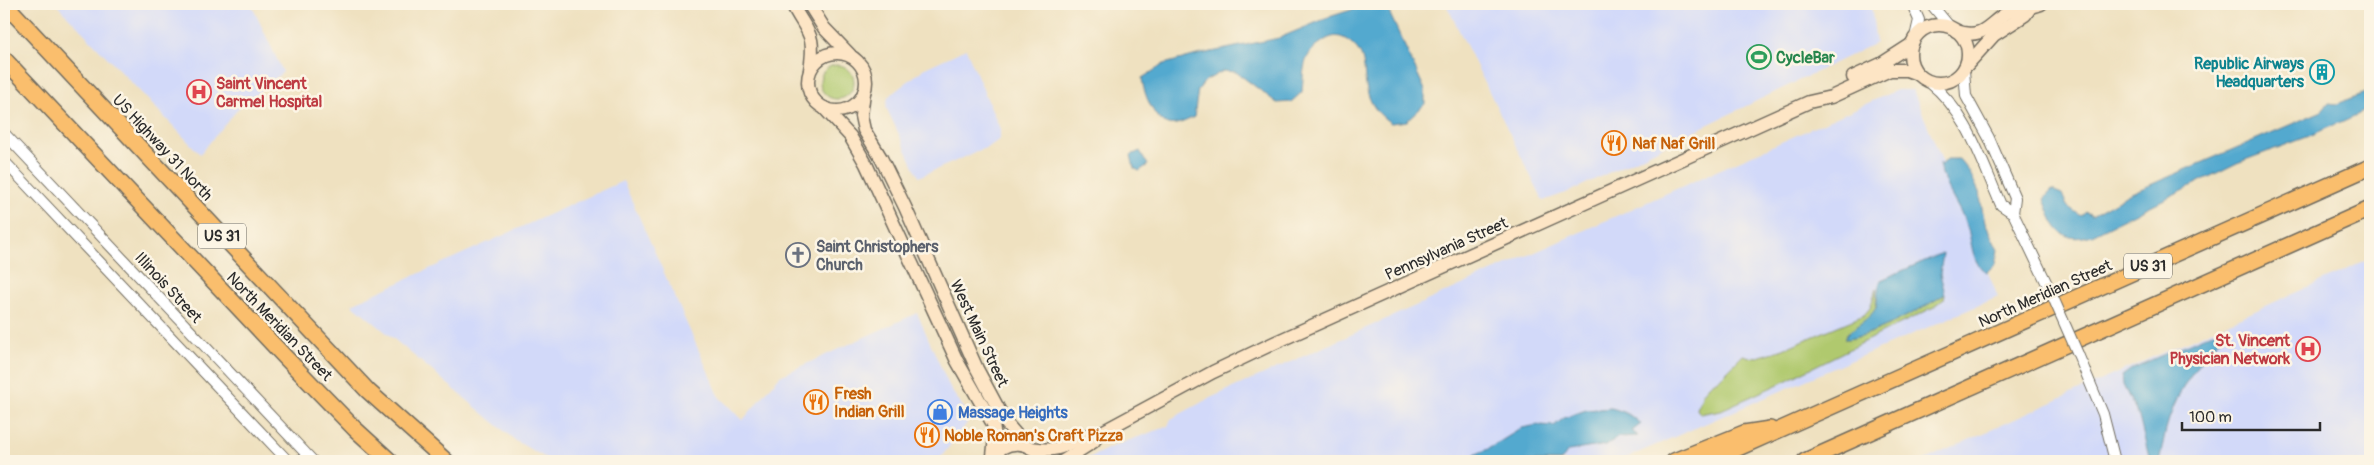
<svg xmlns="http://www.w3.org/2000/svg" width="2374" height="465" font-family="Pangolin,sans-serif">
  <rect width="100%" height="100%" fill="#fcf5e5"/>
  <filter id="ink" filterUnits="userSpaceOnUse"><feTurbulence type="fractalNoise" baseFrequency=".02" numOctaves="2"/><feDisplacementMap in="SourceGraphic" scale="10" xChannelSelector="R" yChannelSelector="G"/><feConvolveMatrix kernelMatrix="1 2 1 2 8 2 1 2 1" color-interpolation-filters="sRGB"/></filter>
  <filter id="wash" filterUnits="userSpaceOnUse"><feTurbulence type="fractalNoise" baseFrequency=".0096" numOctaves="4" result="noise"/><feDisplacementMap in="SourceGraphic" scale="20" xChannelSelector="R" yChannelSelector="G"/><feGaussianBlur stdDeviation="1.12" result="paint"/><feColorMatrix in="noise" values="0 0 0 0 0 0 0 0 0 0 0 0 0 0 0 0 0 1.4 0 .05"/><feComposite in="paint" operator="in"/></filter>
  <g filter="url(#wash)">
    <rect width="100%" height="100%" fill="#efe1c0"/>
    <g fill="#d2d9f9">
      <polygon points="56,4 251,4 283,72 238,109 200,154"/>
      <polygon points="1446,4 1871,4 1876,43 1571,191 1543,201"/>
      <polygon points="966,49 1000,129 1000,139 990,146 919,177 886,107 888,97 925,68"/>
      <polygon points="1897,90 1913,90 1998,297 1619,461 1082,461 1114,446 1168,426 1171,419 1208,399"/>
      <polygon points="623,181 720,398 743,420 780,376 917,313 951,390 971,418 938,461 551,461 516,441 352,304"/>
      <polygon points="2370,259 2370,461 1922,461"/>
    </g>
    <g fill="#b0c96e" stroke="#6e7a4c">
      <circle cx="837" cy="82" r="17"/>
      <path d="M1876 289C1876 294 1877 304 1875 309 1870 323 1850 326 1844 339 1865 340 1926 307 1945 294L1944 299 1934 307 1781 383 1721 410 1700 414 1697 409 1703 393 1710 385 1719 379 1743 355 1754 358 1781 350 1864 315 1870 308Z"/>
    </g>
    <g fill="#52a9cf" stroke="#3e6a7d">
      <path d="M1370 4H1382L1389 12 1425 90V104L1407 121 1391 123C1380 116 1372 107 1368 94 1361 71 1370 55 1347 40 1338 34 1330 36 1322 42 1302 55 1304 69 1302 92L1291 102 1277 103 1236 72 1223 71 1205 81 1198 90 1194 117C1186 121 1176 126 1168 124 1153 120 1143 91 1142 78L1164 64 1197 55 1279 38 1332 16Z"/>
      <path d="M2370 91V109L2307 137 2237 163 2092 235C2060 245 2054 226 2044 199L2052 190 2062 194 2067 206 2081 216 2086 212 2092 215 2129 194 2322 111 2329 103 2337 104Z"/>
      <polygon points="1140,151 1148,165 1139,171 1134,168 1131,155"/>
      <path d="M1947 159H1959L1969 171 1979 192 1985 223 1998 250 1995 264 1987 272C1985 270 1982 270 1981 268 1971 257 1972 240 1967 227 1959 204 1943 188 1940 164L1941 166Z"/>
      <path d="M1943 253 1940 274 1945 294C1926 307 1865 340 1844 339 1851 327 1865 323 1874 311 1879 304 1876 290 1881 280Z"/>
      <path d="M2217 331 2221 332V337C2199 362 2180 386 2169 419 2164 433 2163 447 2159 461H2150L2139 417 2123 385 2122 376 2133 368Z"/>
      <path d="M1611 408C1623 411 1631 415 1641 424L1632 431 1638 436 1618 437 1606 445 1568 451 1561 461H1467L1474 455 1488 449 1522 428 1538 425 1554 426 1564 418 1586 410Z"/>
    </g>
  </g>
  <g filter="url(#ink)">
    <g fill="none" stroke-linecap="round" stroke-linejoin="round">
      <defs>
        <g id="tertiary">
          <polyline points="1912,4 1919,20 1915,37"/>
          <polyline points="1931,4 1950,27"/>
          <polyline points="1964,70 1966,96 1989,138 2015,198 2013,213"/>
          <path d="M1929 82C1968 113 1981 160 2001 205L2013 213 2048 286"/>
          <polyline points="4,133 313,461"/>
          <polyline points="4,161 288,461"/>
          <polyline points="2078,354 2103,414 2115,461"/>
        </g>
        <g id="secondary">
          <path d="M792 4C808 35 816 32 810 70"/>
          <polyline points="809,4 824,28 850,55"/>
          <circle cx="1939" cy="54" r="29"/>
          <path d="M1956 31C1986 41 1988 21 2011 11 2021 7 2031 8 2041 4"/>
          <circle cx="837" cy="82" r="29"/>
          <polyline points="1966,66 1994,35 2025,15 2030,8"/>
          <polyline points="1853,77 1881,64 1912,44"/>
          <polyline points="864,92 861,116 864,130 881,158 905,207 977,369 1006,423 1025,445"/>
          <polyline points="824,108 850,136 866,164 957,361 993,424 995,437 993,456"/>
          <path d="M1031 448C1069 455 1070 435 1100 433"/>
          <path d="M992 459C1004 438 1032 439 1043 461"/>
          <polyline points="1063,461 1093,442 1100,433 1213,372 1274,343 1809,102 1831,97 1890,70 1907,70 1918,74"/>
        </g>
        <g id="motorway">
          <polyline points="5,4 368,391 446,461"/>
          <polyline points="4,59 285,357 355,429 390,461"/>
          <polyline points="1674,461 1744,433 1770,429"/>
          <polyline points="1709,461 2370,167"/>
          <polyline points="1805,461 2370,209"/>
        </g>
      </defs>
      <use href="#tertiary" stroke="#706b5f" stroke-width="12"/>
      <use href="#secondary" stroke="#706b5f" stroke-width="15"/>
      <use href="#motorway" stroke="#706b5f" stroke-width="18"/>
      <use href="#tertiary" stroke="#fff" stroke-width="10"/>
      <use href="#secondary" stroke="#fde5c5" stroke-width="12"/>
      <use href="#motorway" stroke="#fabe6d" stroke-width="15"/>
      <defs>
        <polyline id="tertiary-bridge" points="2048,286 2078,354"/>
      </defs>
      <use href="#tertiary-bridge" stroke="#706b5f" stroke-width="12" stroke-linecap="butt"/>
      <use href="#tertiary-bridge" stroke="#fff" stroke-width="10"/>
    </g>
  </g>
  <defs>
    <symbol id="stadium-ring" viewBox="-11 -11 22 22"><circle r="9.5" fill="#fcf5e5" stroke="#2e9e5b" stroke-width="1.5"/><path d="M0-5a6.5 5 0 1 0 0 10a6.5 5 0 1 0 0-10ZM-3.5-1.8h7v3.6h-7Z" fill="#2e9e5b"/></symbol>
    <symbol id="building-ring" viewBox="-11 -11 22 22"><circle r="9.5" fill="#fcf5e5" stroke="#0f9aa8" stroke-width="1.5"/><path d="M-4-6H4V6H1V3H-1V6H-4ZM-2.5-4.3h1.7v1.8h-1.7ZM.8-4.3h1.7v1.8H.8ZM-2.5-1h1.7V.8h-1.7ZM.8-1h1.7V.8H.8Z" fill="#0f9aa8"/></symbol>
    <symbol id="hospital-ring" viewBox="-11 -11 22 22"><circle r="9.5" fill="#fcf5e5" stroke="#e0444e" stroke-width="1.5"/><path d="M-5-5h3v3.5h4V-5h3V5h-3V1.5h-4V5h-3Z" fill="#e0444e"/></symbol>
    <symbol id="restaurant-ring" viewBox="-11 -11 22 22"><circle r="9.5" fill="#fcf5e5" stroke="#e8710a" stroke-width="1.5"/><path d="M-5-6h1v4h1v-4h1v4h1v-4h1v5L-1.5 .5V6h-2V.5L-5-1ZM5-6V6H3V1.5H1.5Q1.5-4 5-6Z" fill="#e8710a"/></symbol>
    <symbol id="church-ring" viewBox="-11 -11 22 22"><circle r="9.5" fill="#fcf5e5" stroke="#6b7280" stroke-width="1.5"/><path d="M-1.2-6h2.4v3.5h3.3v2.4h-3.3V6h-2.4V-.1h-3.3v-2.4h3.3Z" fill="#6b7280"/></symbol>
    <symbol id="shop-ring" viewBox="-11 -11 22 22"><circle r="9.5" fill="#fcf5e5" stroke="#3f7fe0" stroke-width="1.5"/><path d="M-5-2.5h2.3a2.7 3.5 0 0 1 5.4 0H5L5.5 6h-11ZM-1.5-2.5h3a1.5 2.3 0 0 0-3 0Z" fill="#3f7fe0"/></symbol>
  </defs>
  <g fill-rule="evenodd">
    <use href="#stadium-ring" x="1745" y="43" width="28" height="28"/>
    <use href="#building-ring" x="2308" y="58" width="28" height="28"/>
    <use href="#hospital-ring" x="185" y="78" width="28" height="28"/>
    <use href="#restaurant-ring" x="1600" y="129" width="28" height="28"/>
    <use href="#church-ring" x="784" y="241" width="28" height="28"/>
    <use href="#hospital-ring" x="2294" y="335" width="28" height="28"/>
    <use href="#restaurant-ring" x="802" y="388" width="28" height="28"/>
    <use href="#shop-ring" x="926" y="398" width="28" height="28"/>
    <use href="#restaurant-ring" x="913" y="421" width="28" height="28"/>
  </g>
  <g text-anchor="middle" stroke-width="5" stroke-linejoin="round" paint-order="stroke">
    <g fill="#fcf5e5" stroke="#6a6863" stroke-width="1">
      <rect x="198" y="223.5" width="48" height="25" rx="4"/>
      <rect x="2124" y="253.5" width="48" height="25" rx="4"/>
    </g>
    <g font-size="15" font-weight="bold" fill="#2b2b2b">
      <text x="222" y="241">US 31</text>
      <text x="2148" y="271">US 31</text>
    </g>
    <g font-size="16" font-weight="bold" fill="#27864d" stroke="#fcf5e5" text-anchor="start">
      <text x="1776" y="63">CycleBar</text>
    </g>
    <g font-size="16" font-weight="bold" fill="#0d838f" stroke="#fcf5e5" text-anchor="end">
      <text x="2304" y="69">Republic Airways<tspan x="2304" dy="18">Headquarters</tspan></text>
    </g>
    <g font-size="16" font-weight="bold" fill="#be3a42" stroke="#fcf5e5" text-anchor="start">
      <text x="216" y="89">Saint Vincent<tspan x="216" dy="18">Carmel Hospital</tspan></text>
      <text x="2290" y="346" text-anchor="end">St. Vincent<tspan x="2290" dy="18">Physician Network</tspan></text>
    </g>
    <g font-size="16" font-weight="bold" fill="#c56008" stroke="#fcf5e5" text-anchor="start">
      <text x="1632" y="149">Naf Naf Grill</text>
      <text x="834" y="399">Fresh<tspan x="834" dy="18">Indian Grill</tspan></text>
      <text x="944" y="441">Noble Roman's Craft Pizza</text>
    </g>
    <g font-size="16" fill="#2b2b2b" stroke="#fcf5e5">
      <text transform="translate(163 147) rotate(47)" y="6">US Highway 31 North</text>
      <text transform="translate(1446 248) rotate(-24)" y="6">Pennsylvania Street</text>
      <text transform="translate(169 287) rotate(47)" y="6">Illinois Street</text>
      <text transform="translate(2045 293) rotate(-24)" y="6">North Meridian Street</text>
      <text transform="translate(280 326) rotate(46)" y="6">North Meridian Street</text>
      <text transform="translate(980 333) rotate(65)" y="6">West Main Street</text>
    </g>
    <g font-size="16" font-weight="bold" fill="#5b616d" stroke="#fcf5e5" text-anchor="start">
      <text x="816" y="252">Saint Christophers<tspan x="816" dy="18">Church</tspan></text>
    </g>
    <g font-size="16" font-weight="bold" fill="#366cbe" stroke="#fcf5e5" text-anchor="start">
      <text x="958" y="418">Massage Heights</text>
    </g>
  </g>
  <rect width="2374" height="465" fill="none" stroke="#fcf5e5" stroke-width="20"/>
  <path d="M2182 422v8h138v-8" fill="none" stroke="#2b2b2b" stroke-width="2.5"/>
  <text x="2189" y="422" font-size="15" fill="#2b2b2b" stroke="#fcf5e5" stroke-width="4" paint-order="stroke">100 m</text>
</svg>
